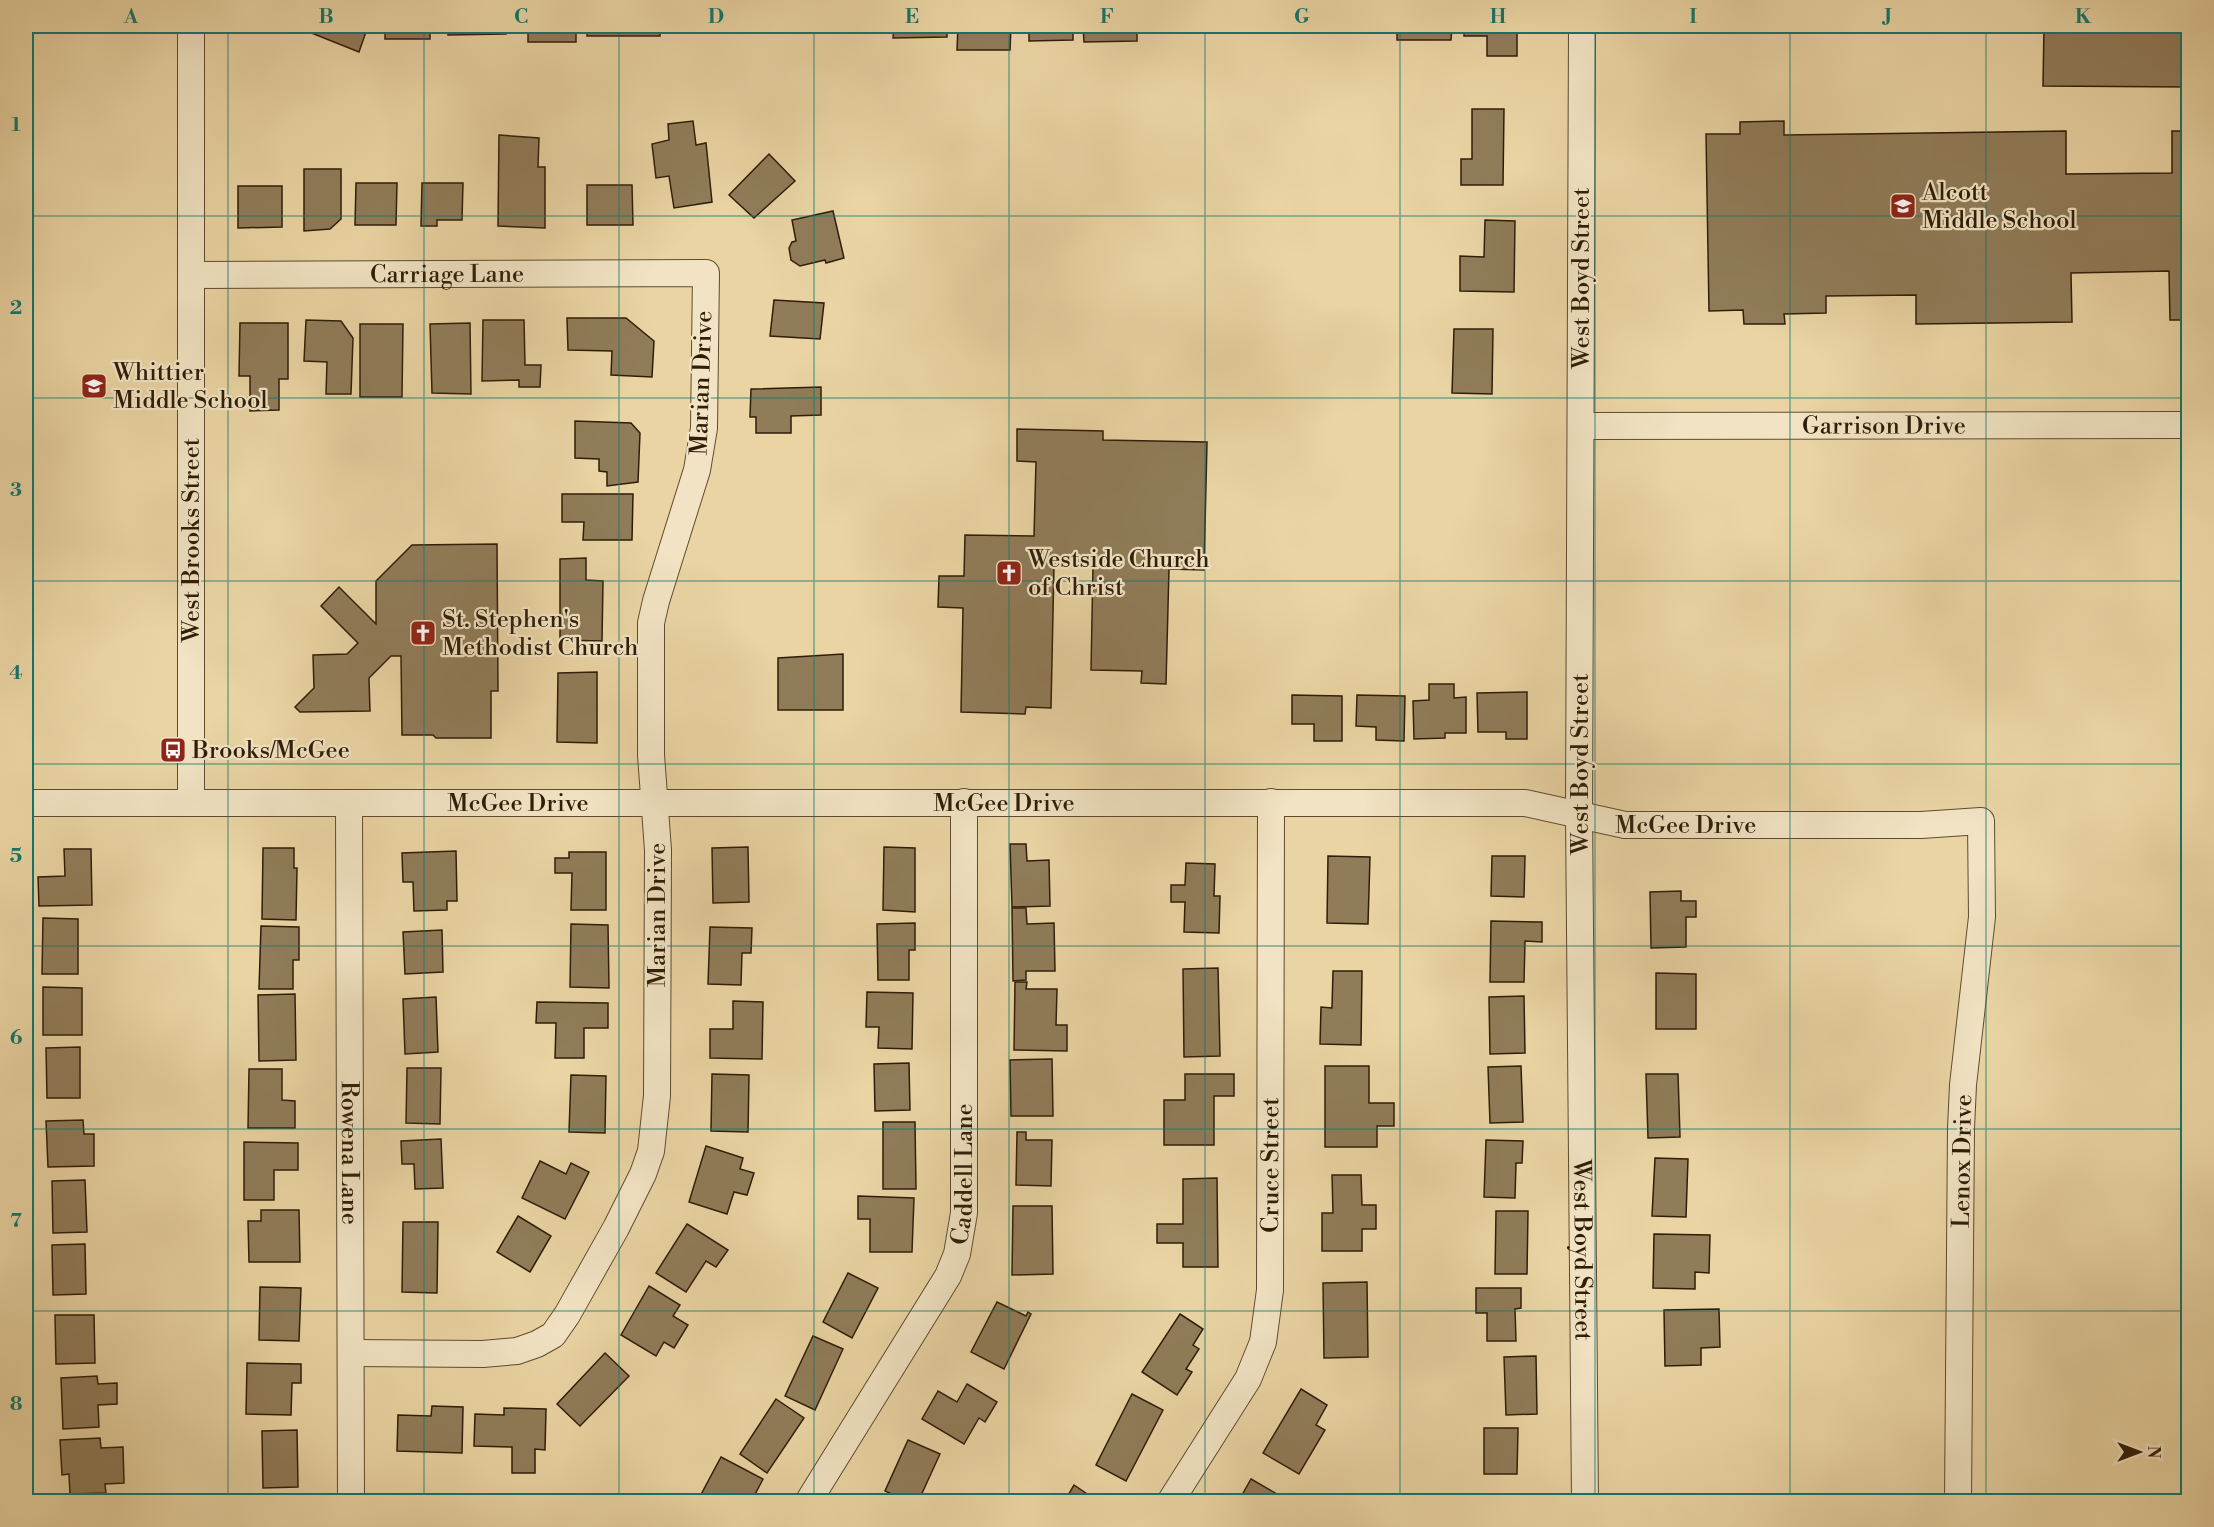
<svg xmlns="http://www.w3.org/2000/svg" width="2214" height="1527" font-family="'Libre Bodoni',serif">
  <rect width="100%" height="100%" fill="#ead4a3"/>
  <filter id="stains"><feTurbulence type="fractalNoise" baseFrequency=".00333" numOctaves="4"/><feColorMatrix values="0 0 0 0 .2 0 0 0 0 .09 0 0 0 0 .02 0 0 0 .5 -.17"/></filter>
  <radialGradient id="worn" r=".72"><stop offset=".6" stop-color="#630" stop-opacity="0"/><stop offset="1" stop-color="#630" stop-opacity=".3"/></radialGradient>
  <g fill="#907c59" stroke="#2f1d08" stroke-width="1.5">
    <polygon points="294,26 368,26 359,52"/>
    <rect x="385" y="26" width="45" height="13"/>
    <polygon points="448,26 506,26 506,34 448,35"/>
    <rect x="528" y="26" width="48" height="16"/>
    <rect x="587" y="26" width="73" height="10"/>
    <polygon points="829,26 884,26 884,31 829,32"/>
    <polygon points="894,26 947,26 947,37 893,38"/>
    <polygon points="958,26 1011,26 1010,50 957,50"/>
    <polygon points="1029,26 1073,26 1073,40 1029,41"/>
    <polygon points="1083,26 1137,26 1137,41 1084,42"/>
    <polygon points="1150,26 1212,26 1212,32 1151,33"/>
    <polygon points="1397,26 1452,26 1451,40 1397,40"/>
    <polygon points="1464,26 1517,26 1517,56 1487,56 1487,36 1464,36"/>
    <polygon points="2044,26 2188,26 2188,87 2043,86"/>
    <polygon points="1472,109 1504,109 1503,185 1461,185 1461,159 1472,159"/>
    <polygon points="693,121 696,145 706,143 712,202 674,208 669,176 656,178 652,144 669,140 668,124"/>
    <polygon points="1784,121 1784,135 2066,131 2066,174 2172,173 2172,131 2188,131 2188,320 2170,320 2169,271 2071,273 2072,322 1916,324 1916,295 1826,296 1826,313 1784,314 1785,324 1744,324 1743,310 1709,311 1706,134 1740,134 1740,122"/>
    <polygon points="499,135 539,138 538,167 545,167 545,228 498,226"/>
    <polygon points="769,154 795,181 754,218 729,195"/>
    <polygon points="304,169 341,169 341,219 330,229 304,231"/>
    <polygon points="356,183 397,183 396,225 355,225"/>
    <polygon points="422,183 463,183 462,220 437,220 437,226 421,226"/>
    <polygon points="587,185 632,185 633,225 587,225"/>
    <polygon points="238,186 282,186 282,227 238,228"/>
    <polygon points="833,211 844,258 826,263 825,260 800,266 791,260 789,248 792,242 796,241 792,220"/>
    <polygon points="1485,220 1515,221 1514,292 1460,291 1460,256 1484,257"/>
    <polygon points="774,300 824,303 820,339 770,336"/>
    <polygon points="567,318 626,318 654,341 652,377 611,375 612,351 568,350"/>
    <polygon points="306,320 341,321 353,338 351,394 326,394 327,362 304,361"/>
    <polygon points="483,320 524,320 525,365 541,365 540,387 519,387 519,380 482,381"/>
    <polygon points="240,323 288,323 288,379 279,379 279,410 250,411 250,376 239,376"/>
    <polygon points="470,323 471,394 432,393 430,324"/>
    <polygon points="360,324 403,324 402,397 360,397"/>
    <polygon points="1454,329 1493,329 1492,394 1452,393"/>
    <polygon points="821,387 821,415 791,416 791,433 756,433 756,417 750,417 751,389"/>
    <polygon points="575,421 631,423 640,433 638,482 607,486 607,472 599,471 599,459 575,458"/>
    <polygon points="1017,429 1103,431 1103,440 1207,442 1204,570 1169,569 1166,684 1141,683 1142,671 1091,670 1093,566 1054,565 1051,708 1026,707 1025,714 961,712 963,608 938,607 939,576 964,576 965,535 1034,536 1036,462 1017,461"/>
    <polygon points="562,494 633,494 632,540 583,540 584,522 562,522"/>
    <polygon points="497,544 498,691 491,691 491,738 436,738 433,735 402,735 401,656 391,656 369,678 370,711 300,712 295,707 314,688 313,655 347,654 358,643 321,606 339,587 376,624 376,581 412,545"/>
    <polygon points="586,558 586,580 603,581 602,641 560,640 560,559"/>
    <polygon points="843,654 843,710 778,710 778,658"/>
    <polygon points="597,672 597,743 557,742 558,673"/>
    <polygon points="1429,684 1454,684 1454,698 1466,697 1466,733 1445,733 1445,738 1414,739 1413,701 1429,700"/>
    <polygon points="1527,692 1527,739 1506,739 1506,732 1478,732 1477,693"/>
    <polygon points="1292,695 1342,696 1342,741 1314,741 1314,724 1292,724"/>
    <polygon points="1357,695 1405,696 1404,741 1376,740 1376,727 1356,726"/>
    <polygon points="1010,844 1026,844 1027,861 1049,860 1050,906 1012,907"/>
    <polygon points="748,847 749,902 713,903 712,848"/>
    <polygon points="884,847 915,848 915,912 883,910"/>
    <polygon points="263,848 294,848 294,868 297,868 296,920 262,919"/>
    <polygon points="64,849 91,849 92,905 39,906 38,877 65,876"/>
    <polygon points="456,851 457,901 447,901 447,910 414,911 413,882 403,882 402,853"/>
    <polygon points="569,852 606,852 606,910 571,910 572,873 555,873 555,858 569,858"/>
    <polygon points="1328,856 1370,857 1368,924 1327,923"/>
    <polygon points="1492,856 1525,856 1524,897 1491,896"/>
    <polygon points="1186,863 1215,864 1214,896 1220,896 1219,933 1184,932 1185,902 1171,902 1171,885 1185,885"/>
    <polygon points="1681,891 1681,901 1696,901 1696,917 1686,917 1686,947 1651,948 1650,892"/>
    <polygon points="1012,908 1026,908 1027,924 1054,923 1055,971 1026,971 1026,980 1013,981"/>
    <polygon points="43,918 78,919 78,974 42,974"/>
    <polygon points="1491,921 1542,922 1542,942 1525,941 1524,982 1490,982"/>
    <polygon points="915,923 915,950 909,950 909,980 878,980 877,924"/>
    <polygon points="571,924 608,925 609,988 570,987"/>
    <polygon points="261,926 299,927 299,960 293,960 293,989 259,989"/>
    <polygon points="710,927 752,928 751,953 742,953 741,985 708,984"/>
    <polygon points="442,930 443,972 405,974 403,932"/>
    <polygon points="1218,968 1220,1056 1184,1057 1183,969"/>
    <polygon points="1333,971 1362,971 1361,1045 1320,1044 1321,1007 1332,1008"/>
    <polygon points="1656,973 1696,974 1696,1029 1656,1029"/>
    <polygon points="1015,982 1027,982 1026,989 1057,989 1056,1025 1067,1025 1067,1051 1014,1050"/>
    <polygon points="43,987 82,988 82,1035 43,1035"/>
    <polygon points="867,992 913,993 912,1049 878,1048 879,1027 866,1027"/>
    <polygon points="295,994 296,1060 259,1061 258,995"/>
    <polygon points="1524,996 1525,1053 1490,1054 1489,997"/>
    <polygon points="436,997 438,1052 405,1054 403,999"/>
    <polygon points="733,1001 763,1002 762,1059 710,1058 710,1029 733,1029"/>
    <polygon points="537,1002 608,1003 608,1028 584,1028 584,1058 555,1058 556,1023 536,1023"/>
    <polygon points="80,1047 80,1098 47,1098 46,1048"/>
    <polygon points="1052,1059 1053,1116 1011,1116 1010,1060"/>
    <polygon points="909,1063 910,1110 875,1111 874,1064"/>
    <polygon points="1325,1066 1369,1066 1369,1103 1394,1103 1394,1126 1377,1126 1377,1147 1325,1147"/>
    <polygon points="1521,1066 1523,1122 1490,1123 1488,1067"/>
    <polygon points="407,1068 441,1068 440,1124 406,1123"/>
    <polygon points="249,1069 282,1069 282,1100 295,1101 295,1128 248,1128"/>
    <polygon points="712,1074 749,1075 748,1132 711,1131"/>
    <polygon points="1185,1074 1234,1074 1234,1096 1214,1096 1214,1145 1164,1145 1164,1100 1185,1100"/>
    <polygon points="1646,1074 1678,1074 1680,1137 1648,1138"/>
    <polygon points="571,1075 606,1076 605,1133 569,1132"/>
    <polygon points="83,1120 84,1134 94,1134 94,1166 48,1167 46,1121"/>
    <polygon points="883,1122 915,1122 916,1189 883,1189"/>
    <polygon points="1017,1132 1026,1132 1026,1140 1052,1140 1051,1186 1016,1185"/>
    <polygon points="441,1139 443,1188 415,1189 414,1164 402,1164 401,1141"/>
    <polygon points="1486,1140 1523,1141 1522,1163 1516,1163 1515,1198 1484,1197"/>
    <polygon points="244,1142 298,1143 298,1170 274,1170 274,1200 244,1200"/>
    <polygon points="706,1146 743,1158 740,1169 754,1173 747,1195 734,1192 727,1214 689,1202"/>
    <polygon points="1655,1158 1688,1159 1686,1217 1652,1216"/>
    <polygon points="540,1161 566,1174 571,1163 589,1172 565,1219 522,1198"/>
    <polygon points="1332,1175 1361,1175 1362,1205 1376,1205 1376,1229 1362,1229 1362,1251 1322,1251 1322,1213 1333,1213"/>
    <polygon points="1217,1178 1218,1267 1183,1267 1183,1243 1157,1243 1157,1224 1183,1224 1183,1179"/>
    <polygon points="85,1180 87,1232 53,1233 52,1181"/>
    <polygon points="858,1196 914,1198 912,1252 870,1252 870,1219 858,1219"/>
    <polygon points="1013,1206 1052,1206 1053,1274 1012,1275"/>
    <polygon points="261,1210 299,1210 300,1262 249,1262 248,1221 261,1221"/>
    <polygon points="1496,1211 1528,1211 1527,1274 1495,1274"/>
    <polygon points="518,1216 551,1236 530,1272 497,1252"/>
    <polygon points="403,1222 438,1222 437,1293 402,1292"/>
    <polygon points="687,1224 728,1250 716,1267 706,1261 686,1292 656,1273"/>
    <polygon points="1654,1234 1710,1235 1709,1273 1695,1272 1695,1289 1653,1288"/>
    <polygon points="85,1244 86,1294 53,1295 52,1245"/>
    <polygon points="848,1273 878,1288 852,1338 823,1322"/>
    <polygon points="1367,1282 1368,1357 1324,1358 1323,1283"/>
    <polygon points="649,1286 680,1305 673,1316 688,1325 674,1348 664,1342 656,1356 621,1335"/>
    <polygon points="260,1287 301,1288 299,1341 259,1340"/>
    <polygon points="1476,1288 1521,1288 1521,1308 1515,1309 1516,1341 1487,1341 1487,1313 1476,1313"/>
    <polygon points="997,1302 1026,1316 1028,1312 1031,1314 1004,1369 971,1352"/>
    <polygon points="1719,1309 1720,1347 1701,1348 1701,1365 1665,1366 1664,1310"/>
    <polygon points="1180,1314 1203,1329 1193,1345 1199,1349 1186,1369 1192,1372 1177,1395 1142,1372"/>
    <polygon points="55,1315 94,1315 95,1363 56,1364"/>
    <polygon points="813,1336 843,1349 815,1410 785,1396"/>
    <polygon points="605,1353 629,1376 580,1426 557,1404"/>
    <polygon points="1536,1356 1537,1414 1506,1415 1504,1357"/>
    <polygon points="247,1363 301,1364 301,1383 292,1383 291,1415 246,1414"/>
    <polygon points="97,1376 98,1384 117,1383 117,1404 98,1405 99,1427 63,1429 61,1378"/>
    <polygon points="967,1384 997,1402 985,1422 979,1418 964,1444 922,1419 938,1391 957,1402"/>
    <polygon points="1301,1389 1327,1405 1316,1425 1325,1430 1299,1474 1263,1453"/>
    <polygon points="1132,1394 1163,1410 1126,1481 1096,1465"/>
    <polygon points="776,1399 804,1418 767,1473 740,1454"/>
    <polygon points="432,1406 463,1407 462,1453 397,1451 398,1415 431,1416"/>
    <polygon points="504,1408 546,1409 545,1450 535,1449 535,1473 512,1473 512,1447 474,1446 475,1414 504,1415"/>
    <polygon points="1484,1428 1518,1428 1517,1474 1484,1474"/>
    <polygon points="297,1430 298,1487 263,1488 262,1431"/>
    <polygon points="100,1438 101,1448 123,1447 124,1483 105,1484 106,1493 70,1494 69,1474 62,1475 60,1440"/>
    <polygon points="908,1440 940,1454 918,1502 909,1502 885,1491"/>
    <polygon points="721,1457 763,1479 751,1502 697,1502"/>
    <polygon points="1251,1479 1289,1501 1288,1502 1238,1502"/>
    <polygon points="1074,1485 1099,1502 1064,1502"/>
  </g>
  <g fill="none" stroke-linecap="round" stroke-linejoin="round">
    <defs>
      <g id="minor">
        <polyline points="191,26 191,803"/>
        <path id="s1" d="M1582 26 1579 814 1585 1502"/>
        <path id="s2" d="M191 275 706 273 704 428 697 470 656 601 651 623V755L658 850 657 1096 651 1151 643 1174 616 1228 567 1315 553 1335 537 1344 517 1351 483 1354 352 1353"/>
        <path id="s3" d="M1581 426 2188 425"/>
        <path id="s4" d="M26 803H1525L1625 825H1921L1981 821 1982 917 1963 1085 1961 1128 1958 1502"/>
        <path id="s5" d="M349 803 351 1502"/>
        <path id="s6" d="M808 1502 948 1276 957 1254 964 1213V802"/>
        <path id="s7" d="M1170 1502 1248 1379 1263 1342 1270 1290 1271 802"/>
      </g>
    </defs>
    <use href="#minor" stroke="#5e4b2f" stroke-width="28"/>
    <use href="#minor" stroke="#f1e3c3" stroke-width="26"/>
  </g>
  <path fill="none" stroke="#0f766e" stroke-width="1.5" stroke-opacity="0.55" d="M228 26V1502M424 26V1502M619 26V1502M814 26V1502M1009 26V1502M1205 26V1502M1400 26V1502M1595 26V1502M1790 26V1502M1986 26V1502M26 216H2188M26 398H2188M26 581H2188M26 764H2188M26 946H2188M26 1129H2188M26 1311H2188"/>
  <defs>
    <symbol id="school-square" viewBox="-11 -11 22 22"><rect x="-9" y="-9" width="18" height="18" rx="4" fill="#8f2418" stroke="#f1e3c3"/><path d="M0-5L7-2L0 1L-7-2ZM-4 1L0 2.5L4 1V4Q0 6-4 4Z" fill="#fff"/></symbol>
    <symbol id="church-square" viewBox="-11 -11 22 22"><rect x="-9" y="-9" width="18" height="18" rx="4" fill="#8f2418" stroke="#f1e3c3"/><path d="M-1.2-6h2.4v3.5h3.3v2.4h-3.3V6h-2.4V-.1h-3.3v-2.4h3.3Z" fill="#fff"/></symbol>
    <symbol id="bus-square" viewBox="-11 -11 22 22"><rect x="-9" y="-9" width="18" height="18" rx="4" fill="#8f2418" stroke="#f1e3c3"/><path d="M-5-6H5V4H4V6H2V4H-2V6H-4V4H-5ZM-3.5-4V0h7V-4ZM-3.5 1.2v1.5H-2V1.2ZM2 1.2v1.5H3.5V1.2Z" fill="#fff"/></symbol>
  </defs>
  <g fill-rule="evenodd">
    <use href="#school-square" x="1888" y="191" width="30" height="30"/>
    <use href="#school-square" x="79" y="371" width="30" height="30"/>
    <use href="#church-square" x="994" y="558" width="30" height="30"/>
    <use href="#church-square" x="408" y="618" width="30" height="30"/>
    <use href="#bus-square" x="158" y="735" width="30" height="30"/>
  </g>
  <g text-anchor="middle" stroke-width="4.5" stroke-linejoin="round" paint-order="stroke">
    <g font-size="24" fill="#2f1d08" stroke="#f1e3c3" text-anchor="start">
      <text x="1922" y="200">Alcott<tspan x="1922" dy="28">Middle School</tspan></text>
      <text x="113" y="380">Whittier<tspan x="113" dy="28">Middle School</tspan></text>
      <text x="1028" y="567">Westside Church<tspan x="1028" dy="28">of Christ</tspan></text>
      <text x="442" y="627">St. Stephen's<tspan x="442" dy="28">Methodist Church</tspan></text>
      <text x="192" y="758">Brooks/McGee</text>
    </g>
    <g font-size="24" fill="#2f1d08" stroke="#f1e3c3">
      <text dy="8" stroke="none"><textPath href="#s2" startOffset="256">Carriage Lane</textPath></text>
      <text transform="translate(1581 278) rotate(-90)" y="8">West Boyd Street</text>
      <text transform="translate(701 383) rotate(-88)" y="8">Marian Drive</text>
      <text dy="8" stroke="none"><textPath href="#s3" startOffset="303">Garrison Drive</textPath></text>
      <text transform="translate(191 540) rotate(-90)" y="8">West Brooks Street</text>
      <text transform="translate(1580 764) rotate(-90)" y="8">West Boyd Street</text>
      <text dy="8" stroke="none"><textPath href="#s4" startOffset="492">McGee Drive</textPath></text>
      <text dy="8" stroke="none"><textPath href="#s4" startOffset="978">McGee Drive</textPath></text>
      <text dy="8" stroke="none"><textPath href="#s4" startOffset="1662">McGee Drive</textPath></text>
      <text transform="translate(657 915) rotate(-90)" y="8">Marian Drive</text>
      <text dy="8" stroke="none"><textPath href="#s5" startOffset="350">Rowena Lane</textPath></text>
      <text transform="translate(1962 1161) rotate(-89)" y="8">Lenox Drive</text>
      <text dy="8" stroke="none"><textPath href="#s7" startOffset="363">Cruce Street</textPath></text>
      <text dy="8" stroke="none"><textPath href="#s6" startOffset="370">Caddell Lane</textPath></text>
      <text dy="8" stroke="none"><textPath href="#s1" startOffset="1224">West Boyd Street</textPath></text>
    </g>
  </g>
  <rect width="2214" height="1527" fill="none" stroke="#ead4a3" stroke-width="66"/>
  <g transform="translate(2139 1452) rotate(90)" stroke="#f1e3c3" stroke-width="4.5" paint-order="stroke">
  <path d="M0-4.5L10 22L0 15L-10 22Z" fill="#2f1d08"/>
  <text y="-9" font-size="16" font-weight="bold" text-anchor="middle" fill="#2f1d08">N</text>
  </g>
  <rect x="33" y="33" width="2148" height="1461" fill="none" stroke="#0f766e" stroke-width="2"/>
  <g font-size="20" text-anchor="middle" font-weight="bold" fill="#0f766e">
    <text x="131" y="23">A</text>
    <text x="326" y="23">B</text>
    <text x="521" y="23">C</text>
    <text x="716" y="23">D</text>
    <text x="912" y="23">E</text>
    <text x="1107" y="23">F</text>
    <text x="1302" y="23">G</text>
    <text x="1498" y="23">H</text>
    <text x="1693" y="23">I</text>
    <text x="1888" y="23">J</text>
    <text x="2083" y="23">K</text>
    <text x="16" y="131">1</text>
    <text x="16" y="314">2</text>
    <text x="16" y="496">3</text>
    <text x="16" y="679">4</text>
    <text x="16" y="862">5</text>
    <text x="16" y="1044">6</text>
    <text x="16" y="1227">7</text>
    <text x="16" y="1410">8</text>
  </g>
  <rect width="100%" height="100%" filter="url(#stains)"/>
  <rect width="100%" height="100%" fill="url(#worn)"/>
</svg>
